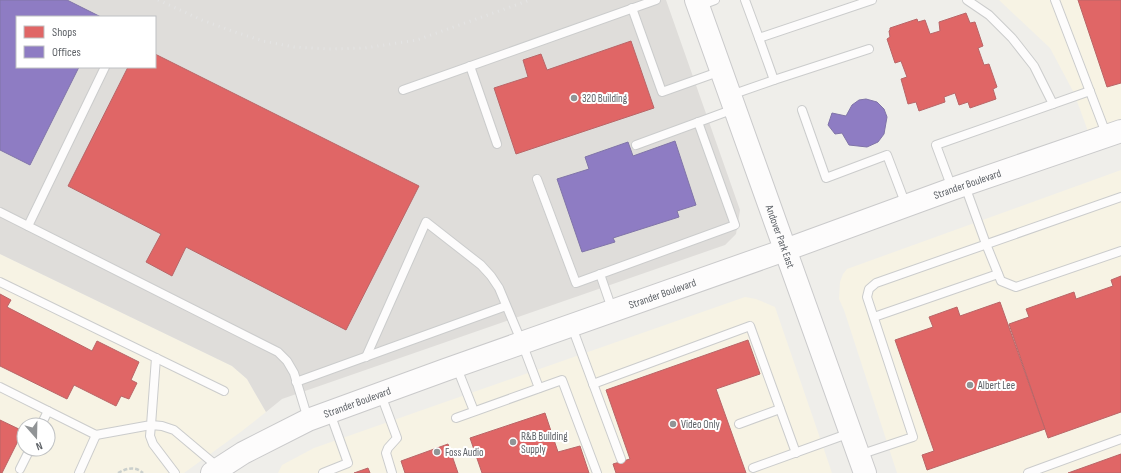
<svg xmlns="http://www.w3.org/2000/svg" width="1121" height="473" font-family="'Sofia Sans Condensed',sans-serif">
  <rect width="100%" height="100%" fill="#efeeea"/>
  <g fill="#f7f3e4" fill-rule="evenodd">
    <polygon points="999,0 1121,0 1121,123 1089,134 1074,93 1050,48"/>
    <polygon points="1121,170 1121,473 897,473 844,310 839,299 840,282 843,274 847,269"/>
    <path d="M0 254 232 366 247 379 266 412 242 431 184 473H0ZM24 425H48V449H24Z"/>
    <polygon points="745,297 756,299 775,307 832,473 278,473 282,465 314,448"/>
  </g>
  <path fill="#dfddda" fill-rule="evenodd" d="M0 0H666L740 210 736 234 725 245 282 399 266 412 247 379 232 366 0 254ZM17 17H155V67H17Z"/>
  <g fill="#e06666" stroke="#b96567">
    <polygon points="1078,0 1121,0 1121,83 1107,87"/>
    <polygon points="966,13 970,23 975,22 983,46 978,48 984,65 989,64 997,87 993,89 996,99 970,108 968,102 959,105 955,93 944,97 945,102 919,111 916,102 908,104 901,79 907,77 901,61 895,63 887,39 890,37 889,31 890,30 890,28 917,19 918,22 925,20 930,34 940,31 939,22"/>
    <polygon points="631,41 654,108 516,154 494,88 528,77 523,60 541,54 547,70"/>
    <polygon points="155,54 419,186 346,330 186,247 172,276 146,262 161,234 68,186 128,67 155,67"/>
    <polygon points="1121,276 1121,412 1048,438 1009,324 1029,317 1026,309 1074,292 1076,299 1113,286 1111,280"/>
    <polygon points="0,294 11,300 7,307 92,351 97,341 139,362 131,380 137,383 129,399 121,396 116,406 74,385 67,399 0,366"/>
    <polygon points="1000,302 1045,429 927,470 922,455 934,451 895,340 933,327 929,317 957,307 960,316"/>
    <polygon points="748,340 760,374 716,389 746,473 616,473 613,464 630,459 606,390"/>
    <polygon points="545,413 558,452 580,446 589,473 482,473 470,438"/>
    <polygon points="0,420 23,431 2,473 0,473"/>
    <polygon points="448,444 458,473 405,473 401,461"/>
    <polygon points="1121,454 1121,473 1068,473"/>
    <polygon points="368,468 370,473 354,473"/>
  </g>
  <g fill="#8e7cc3" stroke="#8074a8">
    <polygon points="0,0 67,0 101,17 17,17 17,67 79,67 30,165 0,150"/>
    <polygon points="866,99 877,102 884,109 887,117 884,134 878,142 867,147 849,145 842,133 835,134 828,125 832,113 846,116 852,105 859,100"/>
    <polygon points="675,141 696,205 677,211 679,217 613,238 615,242 582,252 557,179 589,169 585,157 628,142 633,156"/>
  </g>
  <g fill="none" stroke-linecap="round" stroke-linejoin="round">
    <defs>
      <g id="lane">
        <polyline points="745,0 759,38 872,0"/>
        <polyline points="967,0 989,15 1012,38 1034,66 1053,104"/>
        <polyline points="1055,0 1107,136"/>
        <polyline points="699,6 715,0"/>
        <polyline points="632,8 662,92 721,71"/>
        <polyline points="759,38 774,80 869,49"/>
        <polyline points="470,66 497,144"/>
        <polyline points="403,90 656,0"/>
        <polyline points="731,95 774,80"/>
        <polyline points="802,110 826,178 887,155 906,205"/>
        <polyline points="636,145 734,109"/>
        <polyline points="537,179 576,283 735,225 698,122"/>
        <polyline points="965,186 986,244 1001,281 1016,287 1121,251"/>
        <polyline points="952,188 936,145 1090,91"/>
        <polyline points="0,212 278,352 287,361 294,373 308,419"/>
        <polyline points="28,226 105,67"/>
        <polyline points="600,274 612,309"/>
        <polyline points="0,282 224,391"/>
        <polyline points="874,317 998,274"/>
        <polyline points="572,327 621,459"/>
        <polyline points="366,357 426,222 481,265 491,276 499,288 522,343 539,388"/>
        <polyline points="457,368 474,411"/>
        <polyline points="296,382 506,306"/>
        <polyline points="593,384 750,326 796,453"/>
        <polyline points="0,387 96,435 151,425 156,358"/>
        <polyline points="381,395 397,438 388,448 386,453 392,473"/>
        <polyline points="456,418 562,380 597,473"/>
        <polyline points="739,424 780,409"/>
        <polyline points="41,425 48,411"/>
        <polyline points="859,455 913,437 867,297 869,289 876,283 1121,197"/>
        <polyline points="753,468 850,433"/>
        <polyline points="20,469 30,449"/>
        <polyline points="79,473 96,435"/>
        <polyline points="175,473 153,444 150,436 151,425 162,426 174,430 218,467"/>
        <polyline points="323,473 348,463 330,413"/>
        <polyline points="1028,473 1121,439"/>
      </g>
      <g id="secondary">
        <path id="s1" d="M696 0 865 473"/>
        <path id="s2" d="M212 473 243 453 308 420 445 370 785 250 952 189 1121 131"/>
      </g>
    </defs>
    <use href="#lane" stroke="#cbcccc" stroke-width="10"/>
    <use href="#secondary" stroke="#cacacb" stroke-width="24"/>
    <path stroke="#cacfcc" stroke-width="2.5" stroke-dasharray="4 2" stroke-linecap="butt" d="M118 473C127 468 135 466 143 473"/>
    <use href="#lane" stroke="#fdfcfc" stroke-width="8"/>
    <use href="#secondary" stroke="#fdfcfc" stroke-width="22"/>
    <polyline stroke="#e4e4e4" stroke-width="3" stroke-dasharray="1 5" stroke-linecap="butt" points="158,0 202,20 235,32 263,41 294,47 329,49 365,48 417,40 530,0"/>
  </g>
  <g fill="#919496" stroke="#fff" stroke-width="1.5">
    <circle cx="574" cy="98" r="4"/>
    <circle cx="970" cy="385" r="4"/>
    <circle cx="673" cy="424" r="4"/>
    <circle cx="513" cy="442" r="4"/>
    <circle cx="437" cy="452" r="4"/>
  </g>
  <g text-anchor="middle" stroke-width="4" stroke-linejoin="round" paint-order="stroke">
    <g font-size="11" fill="#5f6368" stroke="#fff" text-anchor="start">
      <text x="582" y="102">320 Building</text>
      <text x="978" y="389">Albert Lee</text>
      <text x="681" y="428">Video Only</text>
      <text x="521" y="440">R&amp;B Building<tspan x="521" dy="13">Supply</tspan></text>
      <text x="445" y="456">Foss Audio</text>
    </g>
    <g font-size="11" fill="#5f6368" stroke="#fff">
      <text dy="4" stroke="none"><textPath href="#s2" startOffset="810">Strander Boulevard</textPath></text>
      <text dy="4" stroke="none"><textPath href="#s1" startOffset="251">Andover Park East</textPath></text>
      <text dy="4" stroke="none"><textPath href="#s2" startOffset="486">Strander Boulevard</textPath></text>
      <text dy="4" stroke="none"><textPath href="#s2" startOffset="162">Strander Boulevard</textPath></text>
    </g>
  </g>
  <rect x="16" y="16" width="140" height="52" fill="#ffffff" stroke="#bfc1c3"/>
  <rect x="24" y="26" width="20" height="12" fill="#e06666" stroke="#bfc1c3"/>
  <text x="52" y="36" font-size="12" fill="#5f6368">Shops</text>
  <rect x="24" y="46" width="20" height="12" fill="#8e7cc3" stroke="#bfc1c3"/>
  <text x="52" y="56" font-size="12" fill="#5f6368">Offices</text>
  <g transform="translate(36 437) rotate(160)"><circle r="19" fill="#ffffff" stroke="#bfc1c3"/>
  <path d="M0-3L7 15L0 10L-7 15Z" fill="#919496"/>
  <text y="-6" font-size="11" font-weight="bold" text-anchor="middle" fill="#5f6368">N</text>
  </g>
</svg>
